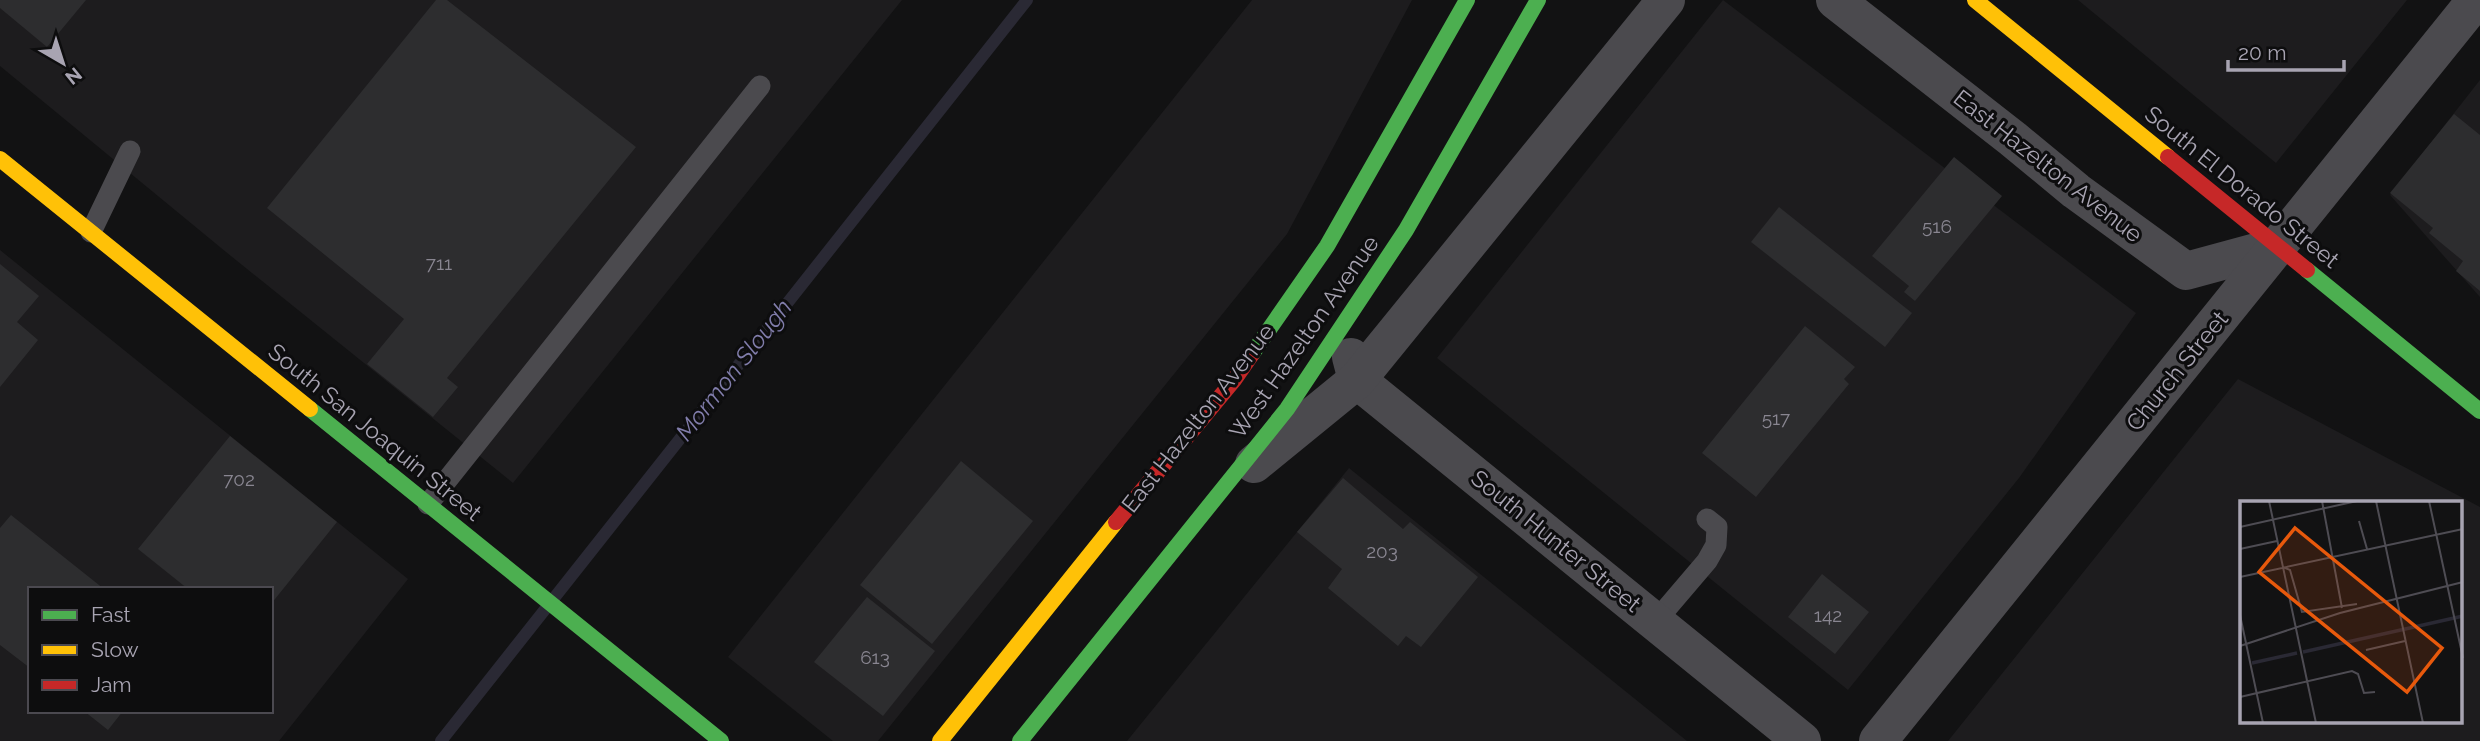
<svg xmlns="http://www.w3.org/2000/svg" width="2480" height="741" font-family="Raleway,sans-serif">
  <rect width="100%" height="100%" fill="#121213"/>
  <g fill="#1d1c1e" fill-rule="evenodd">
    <polygon points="0,0 902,0 513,483 226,252 0,66"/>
    <polygon points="1252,0 1412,0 1287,234 878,741 833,741 728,657"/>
    <polygon points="1723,0 2136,313 2019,478 1848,690 1437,358"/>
    <polygon points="2078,0 2407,0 2276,163"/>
    <polygon points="2480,80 2480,297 2390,195"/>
    <path d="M0 250 408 579 279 741H0ZM30 589H271V711H30Z"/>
    <path d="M2238 379 2480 507V741H1948ZM2242 503H2461V722H2242Z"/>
    <polygon points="1349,468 1687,741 1127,741"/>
  </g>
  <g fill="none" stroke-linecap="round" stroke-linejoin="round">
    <polyline stroke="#2a2934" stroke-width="12" points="441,741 1027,0"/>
  </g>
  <g fill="#2d2d2f">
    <polygon points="0,0 86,0 47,47 0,8"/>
    <polygon points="436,0 447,0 636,147 447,378 458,387 433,417 367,364 404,319 267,208"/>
    <polygon points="2454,114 2480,135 2480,291 2456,271 2463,261 2429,233 2433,228 2390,193"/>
    <polygon points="1954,157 2002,196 1915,301 1904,292 1909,286 1872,256"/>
    <polygon points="1779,207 1912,313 1885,347 1751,242"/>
    <polygon points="0,264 39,296 17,322 38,340 0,387"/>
    <polygon points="1805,326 1855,367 1844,379 1849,384 1756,497 1702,453"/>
    <polygon points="230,436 337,522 271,604 271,589 188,589 138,549"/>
    <polygon points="961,461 1033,521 932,644 860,585"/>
    <polygon points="1343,478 1403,529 1410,522 1478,577 1421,647 1406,636 1398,646 1328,588 1342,569 1297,532"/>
    <polygon points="11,515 104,589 30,589 30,668 0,645 0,528"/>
    <polygon points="1822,574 1869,612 1835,654 1788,617"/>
    <polygon points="867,597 935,651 883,716 814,662"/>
    <polygon points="84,711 123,711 108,730"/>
  </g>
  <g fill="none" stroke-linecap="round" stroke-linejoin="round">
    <g stroke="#4b4a4e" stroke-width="21">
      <polyline points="91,232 130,151"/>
      <polyline points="428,504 760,86"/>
      <polyline points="1655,622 1707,561 1716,545 1717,527 1707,519"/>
    </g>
    <g stroke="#4b4a4e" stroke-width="38">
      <polyline points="1835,0 2013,139 2076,191 2186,271 2278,246"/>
      <polyline points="1351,357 1357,380 1802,741"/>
      <polyline points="1254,464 1357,380 1666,0"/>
      <polyline points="1878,741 2476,0"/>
    </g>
    <g stroke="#4caf50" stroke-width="16">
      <polyline points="2307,270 2480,411"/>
      <polyline points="1252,354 1327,246 1467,0"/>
      <polyline points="310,409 721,741"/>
      <polyline points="1020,741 1287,409 1406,230 1538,0"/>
    </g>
    <g stroke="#ffc107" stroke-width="16">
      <polyline points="1975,0 2168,157"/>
      <polyline points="0,159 310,409"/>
      <polyline points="940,741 1116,522"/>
    </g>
    <g stroke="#c62828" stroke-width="16">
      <polyline points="2168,157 2307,270"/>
      <polyline points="1116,522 1234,380 1252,354"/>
    </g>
  </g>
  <g text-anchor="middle" stroke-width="6" stroke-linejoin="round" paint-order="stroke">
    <g font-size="19" fill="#898691">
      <text x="1937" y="233">516</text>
      <text x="439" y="270">711</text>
      <text x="1776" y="425">517</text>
      <text x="239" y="486">702</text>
      <text x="1382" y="558">203</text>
      <text x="1828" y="622">142</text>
      <text x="875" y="664">613</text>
    </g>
    <g font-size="23" fill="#a8a4b2" stroke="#0d0d0e">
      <text transform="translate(2048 166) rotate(38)" y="8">East Hazelton Avenue</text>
      <text transform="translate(2242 187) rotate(39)" y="8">South El Dorado Street</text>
      <text transform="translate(1304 337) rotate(-55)" y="8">West Hazelton Avenue</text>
      <text transform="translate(2177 371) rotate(-51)" y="8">Church Street</text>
      <text transform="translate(1198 418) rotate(-52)" y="8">East Hazelton Avenue</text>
      <text transform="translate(375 432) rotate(39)" y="8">South San Joaquin Street</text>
      <text transform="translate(1556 541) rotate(39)" y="8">South Hunter Street</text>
    </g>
    <g font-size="24" font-style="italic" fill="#817dab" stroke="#0d0d0e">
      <text transform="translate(734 370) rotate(-52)" y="8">Mormon Slough</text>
    </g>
  </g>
  <g transform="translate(2240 501)">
    <rect width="222" height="222" fill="#121213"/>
    <path fill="none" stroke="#2a2934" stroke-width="3.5" d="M63 151 223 115M12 162 57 152"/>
    <path fill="none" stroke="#4e4c53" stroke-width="2" d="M29 0 76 222M82 0 102 107M136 0 183 222M189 0 223 157M119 20 127 48M0 26 117 0M0 48 37 40M43 66 50 69 62 111 117 103M0 76 223 28M0 114 23 222M0 145 100 112 223 81M126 149 165 140M0 196 112 170 118 173 124 192 135 191"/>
    <path fill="#e8590c" fill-opacity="0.15" stroke="#e8590c" stroke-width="3.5" d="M55 27 202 147 167 191 19 71Z"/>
    <rect width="222" height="222" fill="none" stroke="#a8a4b2" stroke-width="3.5"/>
  </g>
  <rect x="28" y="587" width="245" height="126" fill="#0d0d0e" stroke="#4b4950" stroke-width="2"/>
  <rect x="42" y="610" width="35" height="10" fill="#4caf50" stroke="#4b4950" stroke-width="2"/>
  <text x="91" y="622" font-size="21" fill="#a8a4b2">Fast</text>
  <rect x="42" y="645" width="35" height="10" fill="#ffc107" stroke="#4b4950" stroke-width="2"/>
  <text x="91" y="657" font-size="21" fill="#a8a4b2">Slow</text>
  <rect x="42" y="680" width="35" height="10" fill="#c62828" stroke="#4b4950" stroke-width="2"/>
  <text x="91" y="692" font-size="21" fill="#a8a4b2">Jam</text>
  <g transform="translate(63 63) rotate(141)" stroke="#0d0d0e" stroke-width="5" paint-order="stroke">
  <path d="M0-5L12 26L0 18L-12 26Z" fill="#a8a4b2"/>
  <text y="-10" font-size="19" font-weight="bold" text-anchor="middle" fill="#a8a4b2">N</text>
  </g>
  <path d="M2228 60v10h116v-10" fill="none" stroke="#a8a4b2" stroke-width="3.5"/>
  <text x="2238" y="60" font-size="21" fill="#a8a4b2" stroke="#0d0d0e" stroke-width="5" paint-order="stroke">20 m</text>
</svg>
